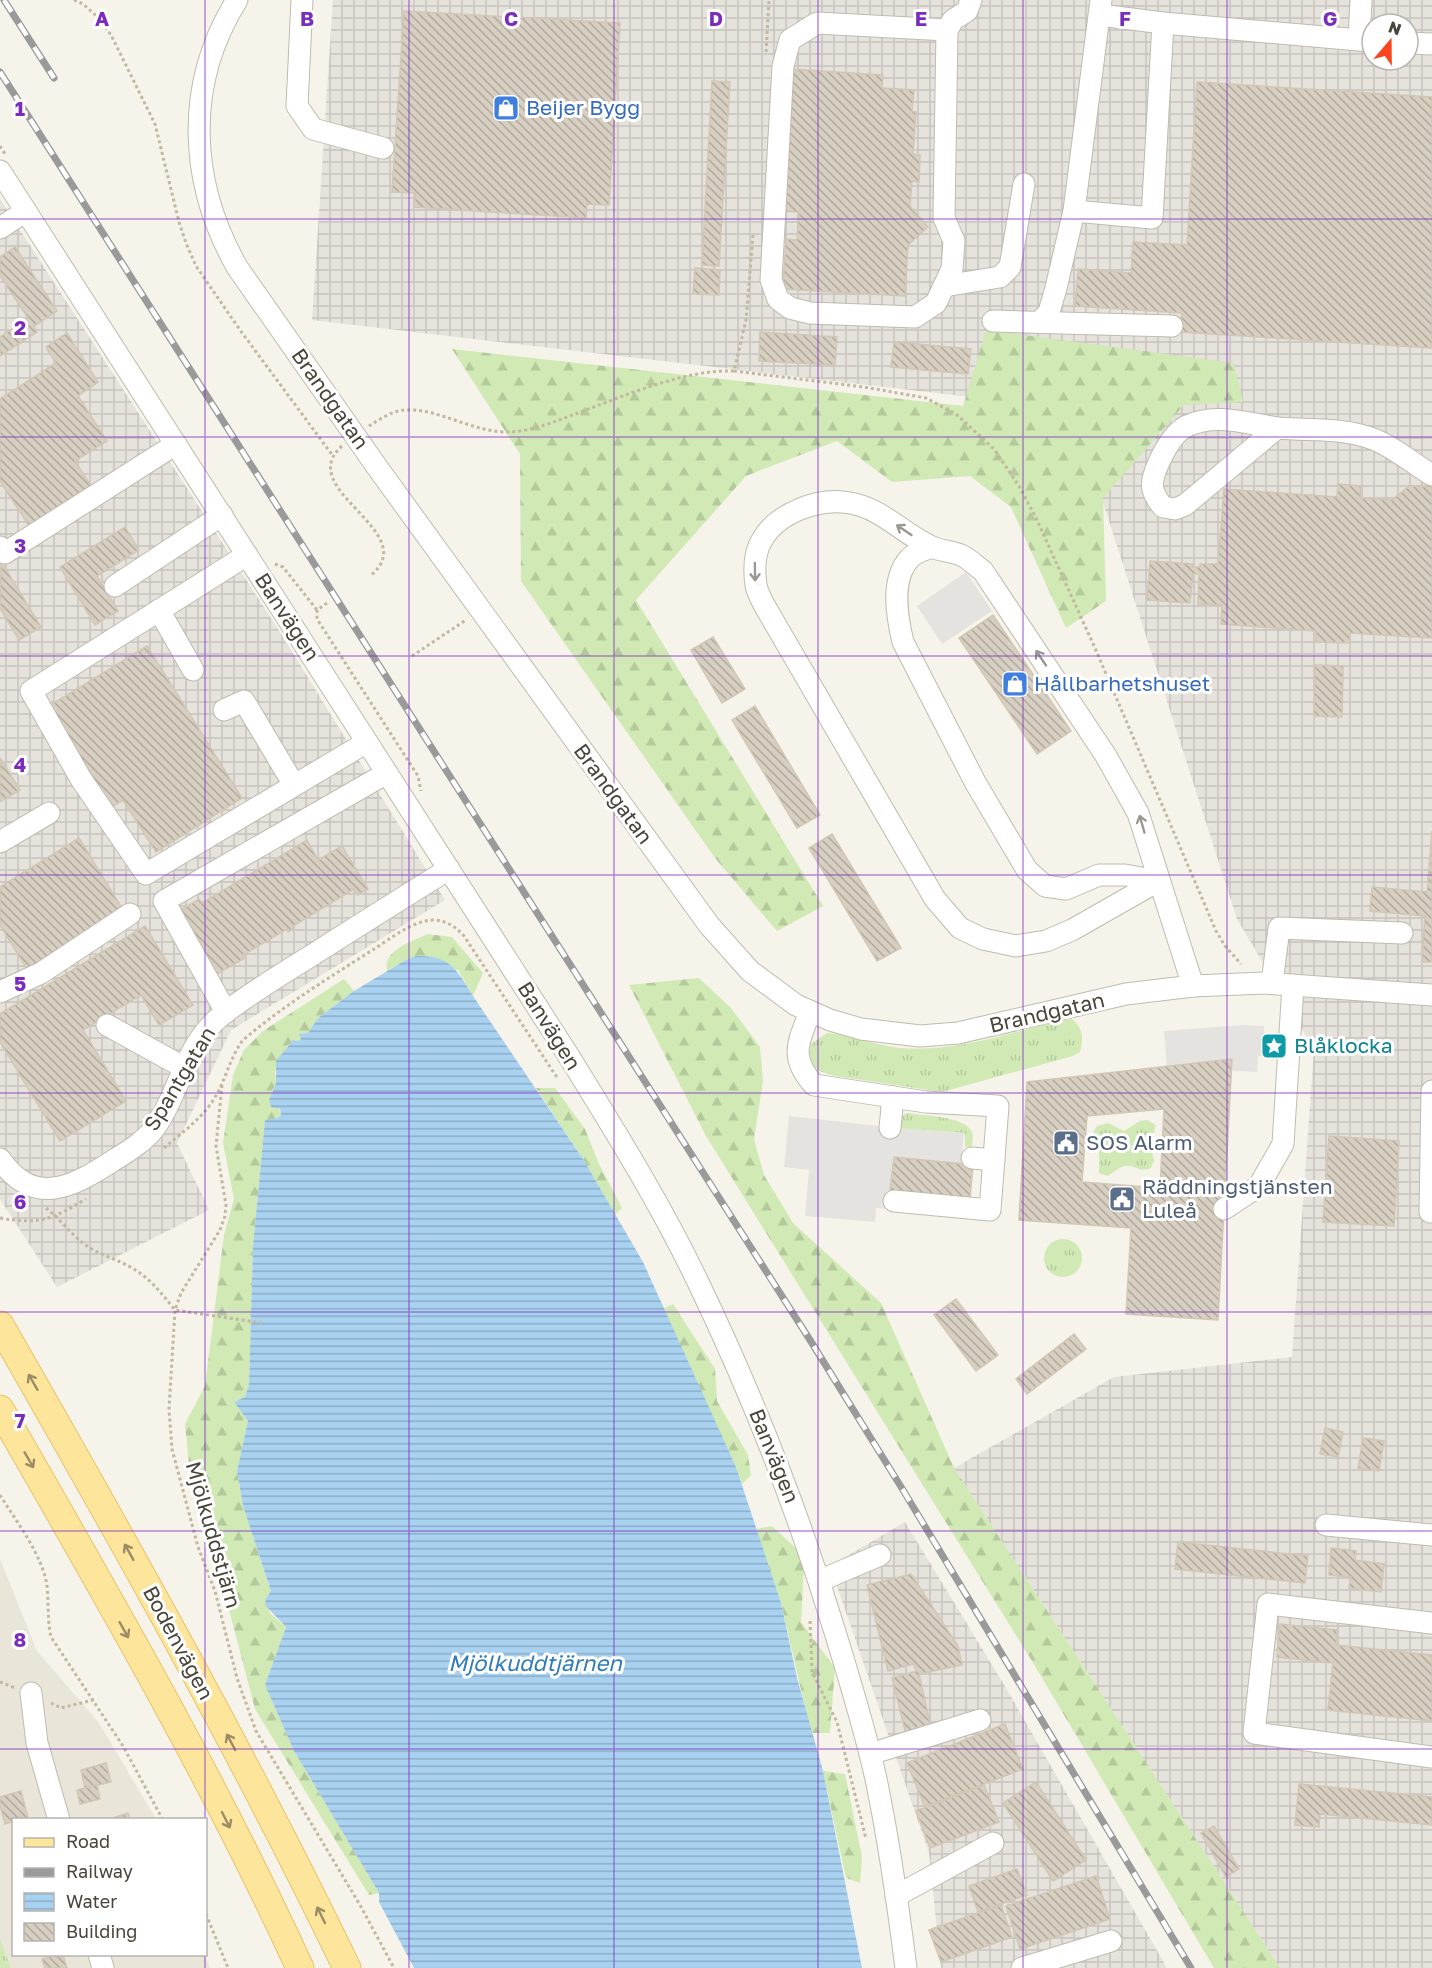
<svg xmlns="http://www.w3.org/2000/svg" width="1432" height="1968" font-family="'Golos Text',sans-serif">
  <defs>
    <pattern id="industrial-grid" width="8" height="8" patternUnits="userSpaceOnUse" patternTransform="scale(1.5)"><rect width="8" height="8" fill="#e6e2dc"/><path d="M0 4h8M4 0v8" fill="none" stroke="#c7c3be"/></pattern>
    <pattern id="grass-tufts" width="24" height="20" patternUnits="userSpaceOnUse" patternTransform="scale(1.5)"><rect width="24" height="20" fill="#d0e9b5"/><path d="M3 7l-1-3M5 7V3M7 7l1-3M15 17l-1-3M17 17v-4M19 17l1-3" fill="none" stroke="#b4c99c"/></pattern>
    <pattern id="forest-firs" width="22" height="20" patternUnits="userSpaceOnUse" patternTransform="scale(1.5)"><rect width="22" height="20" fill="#d0e9b5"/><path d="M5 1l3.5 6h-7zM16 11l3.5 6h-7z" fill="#b4c99c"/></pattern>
    <pattern id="water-rules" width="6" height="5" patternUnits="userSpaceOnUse" patternTransform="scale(1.5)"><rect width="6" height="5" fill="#a9d2f1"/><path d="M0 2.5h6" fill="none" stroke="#8cacc4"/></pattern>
    <pattern id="building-back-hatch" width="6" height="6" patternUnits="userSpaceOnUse" patternTransform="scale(1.5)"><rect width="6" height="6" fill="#d7cfc1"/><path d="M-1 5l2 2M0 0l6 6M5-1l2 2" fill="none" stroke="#b0aa9e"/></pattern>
  </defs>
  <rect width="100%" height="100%" fill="#f6f3eb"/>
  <polygon fill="#eae5d9" points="0,1559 37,1651 99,1723 156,1819 14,1820 14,1954 205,1955 210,1968 0,1968"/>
  <g fill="url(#industrial-grid)" fill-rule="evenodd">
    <path d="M333 0H1432V1968H1280L954 1468 1114 1377 1292 1357 1314 1049 1237 919 1073 409 312 320ZM1372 24H1408V60H1372Z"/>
    <polygon points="0,199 278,629 445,900 231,1030 177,1143 209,1210 57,1287 0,1199"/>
    <polygon points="905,1522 1006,1688 1167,1968 941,1968 929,1853 830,1566"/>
  </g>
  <g fill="url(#grass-tufts)">
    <path d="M1072 1019C1083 1028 1084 1039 1080 1052L1073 1056 942 1092 835 1076C816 1071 806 1067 811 1044L827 1033C851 1035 875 1045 899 1048 953 1053 1006 1034 1058 1021Z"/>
    <path d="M908 1113C924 1116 965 1116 972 1132 974 1137 972 1142 972 1147H965V1134L964 1133 896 1128 904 1114Z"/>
    <path d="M1147 1120 1156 1125 1150 1145 1154 1160 1151 1168C1140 1173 1136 1165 1126 1166 1118 1167 1114 1173 1107 1176L1099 1173V1151L1091 1136 1097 1126 1108 1123 1124 1131 1140 1121Z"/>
    <circle cx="1063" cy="1258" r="19"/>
    <polygon points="0,1939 11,1968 0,1968"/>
  </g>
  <g fill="url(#forest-firs)">
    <polygon points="986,330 1234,363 1243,402 1184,405 1103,498 1106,601 1066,628 1011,507 970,476 892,482 837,441 746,476 636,600 823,906 777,931 715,858 521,581 520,454 452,349 963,406"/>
    <path d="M428 934 452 937 483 973 473 996 458 970 404 961 387 971C382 950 413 941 428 934Z"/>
    <polygon points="699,978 731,1008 760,1047 763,1081 754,1139 764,1175 793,1223 881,1303 954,1468 1280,1968 1214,1968 1032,1661 706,1136 629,985"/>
    <polygon points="344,979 354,991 318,1018 308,1033 298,1041 288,1045 275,1071 276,1083 272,1091 281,1114 278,1118 265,1121 253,1246 249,1384 245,1397 234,1402 248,1421 237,1471 243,1506 271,1591 266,1598 270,1613 286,1627 265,1685 294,1751 379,1893 369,1895 255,1709 226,1598 205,1502 191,1485 185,1424 205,1386 224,1235 234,1199 223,1143 233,1075 244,1050 263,1031"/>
    <polygon points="536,1088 555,1088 585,1129 599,1164 622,1208 615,1215 583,1159"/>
    <polygon points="673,1304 715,1369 717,1401 748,1455 751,1475 742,1484 736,1467 663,1309"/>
    <polygon points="772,1526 800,1552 804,1567 801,1622 835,1668 830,1733 811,1733 781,1603 756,1529"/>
    <polygon points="823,1771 845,1774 862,1857 860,1883 846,1878"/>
  </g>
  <g fill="#e5e3df">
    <polygon points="966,572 992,611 942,644 917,606"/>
    <polygon points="1243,1025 1264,1026 1265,1056 1258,1056 1257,1072 1167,1067 1164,1031"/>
    <polygon points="789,1116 896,1128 964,1133 961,1164 894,1157 888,1209 876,1208 875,1222 805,1216 809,1170 784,1167"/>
  </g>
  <path fill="url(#water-rules)" d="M416 956C449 955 457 969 473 996L583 1159 643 1262 736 1467 781 1603 797 1678 823 1771 862 1968H414L379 1902V1893L294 1751 265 1685 286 1627 265 1605 266 1598 271 1591 243 1506 237 1471 248 1421 234 1402 245 1397 249 1384 253 1246 265 1120 278 1118 281 1114 280 1109 271 1107 269 1100 276 1083V1061L293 1040 298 1041 301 1039 299 1034 308 1033 318 1018 354 991 404 961Z"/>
  <g fill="url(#building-back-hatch)" stroke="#d2c7b4" stroke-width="1.5" fill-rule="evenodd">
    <polygon points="404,11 620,23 609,205 587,204 586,218 414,207 415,193 392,192"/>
    <polygon points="790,69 883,75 882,88 914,90 912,111 916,112 913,154 920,155 919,182 912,181 910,206 928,227 908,245 905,296 783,289 786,239 797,240 799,212 781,211"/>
    <polygon points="712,81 730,82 719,266 702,265"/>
    <polygon points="1197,82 1432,97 1432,348 1180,332 1182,313 1075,306 1078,269 1131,273 1133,242 1187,245"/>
    <polygon points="15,247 57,311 34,326 37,332 0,356 0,337 28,318 0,276 0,257"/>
    <polygon points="695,268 720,270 719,295 693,294"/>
    <polygon points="760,332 837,337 835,365 759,361"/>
    <polygon points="67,333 98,382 78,396 107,441 75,461 91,486 29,526 0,481 0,399 56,363 46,347"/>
    <polygon points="894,342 971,349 968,374 891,367"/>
    <polygon points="1338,484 1361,486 1360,498 1392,500 1409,486 1432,487 1432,638 1350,633 1350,643 1316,642 1316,631 1221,624 1222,605 1198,604 1199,574 1193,574 1190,603 1147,600 1150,561 1193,564 1193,567 1200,567 1200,564 1218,564 1224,489 1337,497"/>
    <polygon points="125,527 139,550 97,576 118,611 95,625 60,567"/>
    <polygon points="1,561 41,627 19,640 0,608"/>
    <polygon points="993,615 1071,731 1037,754 959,638"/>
    <polygon points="713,637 745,689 722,703 691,650"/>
    <polygon points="147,646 242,798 156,852 123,800 107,810 44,709"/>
    <polygon points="1315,665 1343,666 1342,717 1314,716"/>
    <polygon points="755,706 820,815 797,828 732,720"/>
    <polygon points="0,758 20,790 0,802"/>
    <polygon points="1432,831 1432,962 1422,962 1425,916 1370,911 1372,887 1427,892"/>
    <polygon points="832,834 901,948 877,961 809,848"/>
    <polygon points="79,838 123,910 27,969 0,925 0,887"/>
    <polygon points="307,840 318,860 342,846 368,889 358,895 354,889 293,926 294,928 288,932 287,929 243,955 245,958 217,974 179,911 199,899 202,903"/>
    <polygon points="145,926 193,1005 159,1025 141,995 83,1030 126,1101 60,1141 0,1042 0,1014"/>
    <path d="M1232 1059 1218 1320 1126 1314 1131 1228 1019 1220 1027 1082ZM1164 1109 1160 1188 1082 1182 1087 1116Z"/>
    <polygon points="1329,1136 1399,1141 1394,1226 1323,1222"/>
    <polygon points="894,1157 973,1165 970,1199 890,1191"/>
    <polygon points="956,1299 998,1355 976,1371 934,1315"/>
    <polygon points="1074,1334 1086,1349 1027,1394 1016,1379"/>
    <polygon points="1325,1428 1343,1432 1338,1457 1320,1454"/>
    <polygon points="1363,1438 1384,1441 1379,1471 1358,1468"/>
    <polygon points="1178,1542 1308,1556 1305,1583 1175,1569"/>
    <polygon points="1331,1548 1356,1551 1355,1560 1384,1564 1381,1592 1349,1588 1351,1577 1329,1575"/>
    <polygon points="911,1574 958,1646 962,1665 919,1674 931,1728 906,1734 892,1678 917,1671 913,1664 888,1671 867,1585"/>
    <polygon points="1280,1624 1337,1630 1336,1645 1432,1655 1432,1721 1328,1710 1333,1663 1277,1657"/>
    <polygon points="1005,1724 1023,1769 925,1807 907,1763"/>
    <polygon points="106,1763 111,1782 85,1788 81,1770"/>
    <polygon points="1036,1782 1086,1860 1053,1881 1003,1803"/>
    <polygon points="1299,1784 1432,1797 1432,1825 1320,1814 1319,1827 1295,1825"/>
    <polygon points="97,1785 100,1799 80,1804 77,1790"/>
    <polygon points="984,1785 999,1822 930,1848 916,1811"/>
    <polygon points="21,1791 28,1818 14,1820 14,1821 5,1824 0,1805 0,1797"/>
    <polygon points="128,1813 130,1820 107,1820"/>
    <polygon points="1214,1826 1239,1869 1226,1877 1201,1833"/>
    <polygon points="1017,1869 1027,1895 978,1912 969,1886"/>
    <polygon points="1096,1876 1110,1919 1020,1949 1006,1906"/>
    <polygon points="1001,1905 1012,1937 941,1962 929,1930"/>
    <polygon points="48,1954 66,1954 63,1955 67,1968 45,1968 42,1959 49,1957"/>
  </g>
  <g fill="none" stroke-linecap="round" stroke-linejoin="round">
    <defs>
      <g id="minor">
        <path d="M237 0C184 85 189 182 237 267L377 467 709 925 750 971 796 1005 830 1020 861 1029 920 1036 958 1033 1126 994 1193 986 1264 983 1432 995"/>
        <polyline points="302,0 297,106 313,129 383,148"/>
        <polyline points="1361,0 1359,40 1372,41"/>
        <polyline points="1100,15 1163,23 1359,40"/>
        <polyline points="947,30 817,23 790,40 783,66 771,280 778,299 790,308 810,313 915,317 936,303 952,269 954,241 944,218 947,30 953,20 967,11 971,0"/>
        <polyline points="1408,43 1432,44"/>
        <path d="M0 171 570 1058C615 1131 660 1203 697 1280 752 1394 798 1511 835 1632 850 1681 865 1729 876 1779 889 1841 898 1905 906 1968"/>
        <polyline points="1074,211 1152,218 1163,23"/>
        <polyline points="0,228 26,211"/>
        <polyline points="944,286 1000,277 1010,267 1024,184"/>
        <polyline points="993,321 1172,326"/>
        <polyline points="1040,322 1049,312 1056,288 1074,211 1101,0"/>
        <path d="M1277 428 1185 505 1175 509 1163 507C1149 490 1150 482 1159 462 1165 449 1174 432 1187 426 1216 412 1248 424 1278 428 1310 431 1342 427 1373 439 1391 445 1415 465 1432 475"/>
        <polyline points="0,547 5,553 176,444"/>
        <path d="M932 547C925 550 915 552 910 558 890 579 897 617 903 642L975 782 1027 870 1045 886 1066 889 1099 875H1125L1158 881"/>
        <polyline points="247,555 31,691 81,779 146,874 367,742"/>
        <polyline points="115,586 222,515"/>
        <polyline points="159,610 193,670"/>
        <polyline points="224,710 244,701 294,785"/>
        <polyline points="0,842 49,813"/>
        <path d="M1158 881 1072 930 1046 941 1016 946 983 939 960 928 935 899 774 622C768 611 758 597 756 585 754 571 754 553 762 540 777 513 819 497 850 503 881 508 902 533 930 546 939 551 951 551 961 555 968 558 976 566 983 571L1106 756 1138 813 1193 986"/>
        <polyline points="1272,983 1279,928 1402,933"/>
        <polyline points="0,992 41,973 130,914"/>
        <polyline points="226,1012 164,901 387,773"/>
        <path d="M810 1012C798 1043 789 1057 814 1085L926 1102 998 1106 990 1210 894 1201"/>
        <polyline points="107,1025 183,1067"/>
        <polyline points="890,1128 893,1097"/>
        <polyline points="972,1158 994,1160"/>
        <path d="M0 1159C34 1208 73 1187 114 1160 129 1151 145 1141 156 1126 182 1088 183 1047 223 1014 252 992 283 973 314 954 359 925 404 897 449 869"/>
        <polyline points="1224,1209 1259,1186 1283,1144 1293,985"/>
        <polyline points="1430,1212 1432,1091"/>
        <polyline points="1326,1525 1432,1535"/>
        <polyline points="819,1581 880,1555"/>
        <polyline points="1432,1623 1268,1604 1254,1733 1432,1757"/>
        <polyline points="31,1693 37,1743 59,1820"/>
        <polyline points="870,1754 980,1720"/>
        <polyline points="896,1896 993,1843"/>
        <polyline points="99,1954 103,1968"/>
        <polyline points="1022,1968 1111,1941"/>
      </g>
      <g id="major">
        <path d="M0 1325C121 1536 241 1749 347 1968"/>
        <path d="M0 1409C105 1592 212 1776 300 1968"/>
      </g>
    </defs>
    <use href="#minor" stroke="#c1bbae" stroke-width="23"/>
    <use href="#major" stroke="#e5c36a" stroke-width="29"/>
    <g stroke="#c3b79f" stroke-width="3" stroke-dasharray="3 3" stroke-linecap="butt">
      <polyline points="74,0 83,4 99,18 111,35 155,124 179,222 186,243 196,266 240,330 333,456"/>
      <polyline points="766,52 769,0"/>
      <polyline points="0,146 5,154"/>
      <polyline points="734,371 864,387 926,398 956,414 994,449 1019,486 1036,518 1095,648 1216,931 1225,946 1241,964"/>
      <path d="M369 426C380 419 393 410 406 410 438 408 474 433 509 432 532 431 554 422 575 414 622 397 684 369 734 371L746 320 753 235"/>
      <path d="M342 446C292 490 425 532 370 576"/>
      <polyline points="275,564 283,567 317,610"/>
      <polyline points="327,603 317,610 317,619 418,776 421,791"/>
      <polyline points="412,656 466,620"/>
      <polyline points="222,1085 216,1146 226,1205 225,1216 220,1230 181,1293 175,1310 169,1409 172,1449 198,1547 215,1591 237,1678 256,1731 360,1905 394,1968"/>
      <path d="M164 1148C182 1133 202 1118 214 1099 226 1080 229 1059 243 1040 283 1006 327 979 371 951 389 940 411 921 433 920 446 920 456 927 464 936L558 1079"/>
      <path d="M46 1208C62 1220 72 1237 90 1248 103 1256 119 1260 132 1268 150 1278 162 1294 175 1310L262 1323"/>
      <path d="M0 1218C41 1225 52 1219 86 1199"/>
      <path d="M0 1495C16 1521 43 1556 47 1586 49 1603 47 1620 51 1637L123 1746 163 1820"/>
      <polyline points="810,1621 812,1672 837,1722 866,1839"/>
      <polyline points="0,1682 15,1688"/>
      <polyline points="51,1703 61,1708 93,1700"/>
      <polyline points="206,1914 228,1968"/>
    </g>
    <use href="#minor" stroke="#fff" stroke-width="21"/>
    <use href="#major" stroke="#fee59c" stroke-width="27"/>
    <defs>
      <g id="rail">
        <polyline points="4,0 54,78"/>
        <polyline points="0,72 810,1340 903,1490 1191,1968"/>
      </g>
    </defs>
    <use href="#rail" stroke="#9a9a9a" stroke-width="7"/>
    <use href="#rail" stroke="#fff" stroke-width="4.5" stroke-dasharray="14" stroke-linecap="butt"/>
  </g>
  <defs><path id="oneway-shaft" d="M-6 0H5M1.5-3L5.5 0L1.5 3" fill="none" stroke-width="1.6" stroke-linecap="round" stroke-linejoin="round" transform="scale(1.5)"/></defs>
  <g stroke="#9b9892">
    <use href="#oneway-shaft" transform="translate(904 530) rotate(-146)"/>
    <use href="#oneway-shaft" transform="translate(755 572) rotate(89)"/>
    <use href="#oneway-shaft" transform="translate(1041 658) rotate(-124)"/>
    <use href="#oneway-shaft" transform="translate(1142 824) rotate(-106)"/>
  </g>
  <g stroke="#9b8c66">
    <use href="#oneway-shaft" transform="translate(33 1382) rotate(-120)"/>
    <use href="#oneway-shaft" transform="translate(29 1460) rotate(60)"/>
    <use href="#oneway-shaft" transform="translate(129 1552) rotate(-119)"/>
    <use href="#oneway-shaft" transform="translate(124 1630) rotate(61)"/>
    <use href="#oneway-shaft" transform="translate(231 1742) rotate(-118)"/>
    <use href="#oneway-shaft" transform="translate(226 1820) rotate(63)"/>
    <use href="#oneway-shaft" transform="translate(321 1915) rotate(-116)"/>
  </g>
  <path fill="none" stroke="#7b2cbf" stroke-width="1.5" stroke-opacity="0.55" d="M205 0V1820M409 0V1968M614 0V1968M818 0V1968M1023 0V1968M1227 0V1968M0 219H1432M0 437H1432M0 656H1432M0 875H1432M0 1093H1432M0 1312H1432M0 1531H1432M0 1749H1432M205 1954V1968"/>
  <defs>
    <symbol id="shop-square" viewBox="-11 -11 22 22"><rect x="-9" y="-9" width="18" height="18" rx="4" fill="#3f7fe0" stroke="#fff"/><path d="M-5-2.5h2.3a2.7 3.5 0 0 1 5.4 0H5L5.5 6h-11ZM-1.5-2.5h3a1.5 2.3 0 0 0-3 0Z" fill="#fff"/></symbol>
    <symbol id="sight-square" viewBox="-11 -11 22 22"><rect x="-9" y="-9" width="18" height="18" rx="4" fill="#0f9aa8" stroke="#fff"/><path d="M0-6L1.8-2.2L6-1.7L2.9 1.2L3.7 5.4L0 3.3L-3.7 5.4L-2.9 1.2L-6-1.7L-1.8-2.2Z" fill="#fff"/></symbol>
    <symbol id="civic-square" viewBox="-11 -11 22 22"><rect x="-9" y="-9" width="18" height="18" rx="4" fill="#5c6f8a" stroke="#fff"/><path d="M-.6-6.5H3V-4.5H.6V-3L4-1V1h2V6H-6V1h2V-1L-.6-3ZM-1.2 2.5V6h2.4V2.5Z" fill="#fff"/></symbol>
  </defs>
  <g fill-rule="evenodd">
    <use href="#shop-square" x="491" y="93" width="30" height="30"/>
    <use href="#shop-square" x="1000" y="669" width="30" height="30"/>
    <use href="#sight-square" x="1259" y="1031" width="30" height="30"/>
    <use href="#civic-square" x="1051" y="1128" width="30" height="30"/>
    <use href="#civic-square" x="1107" y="1184" width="30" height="30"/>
  </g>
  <g text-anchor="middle" stroke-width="6" stroke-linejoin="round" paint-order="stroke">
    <g font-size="21" fill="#366cbe" stroke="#fff" text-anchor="start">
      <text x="526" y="115">Beijer Bygg</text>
      <text x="1034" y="691">Hållbarhetshuset</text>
    </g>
    <g font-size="21" fill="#4a4439" stroke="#fff">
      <text transform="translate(330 399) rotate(55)" y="7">Brandgatan</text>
      <text transform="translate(287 617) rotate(57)" y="7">Banvägen</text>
      <text transform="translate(613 794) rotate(54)" y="7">Brandgatan</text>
      <text transform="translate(1047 1013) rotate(-13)" y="7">Brandgatan</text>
      <text transform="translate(549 1026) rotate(58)" y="7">Banvägen</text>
      <text transform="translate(180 1079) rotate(-59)" y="7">Spantgatan</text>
      <text transform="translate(774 1456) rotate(68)" y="7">Banvägen</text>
      <text transform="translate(213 1535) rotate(74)" y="7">Mjölkuddstjärn</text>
      <text transform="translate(178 1643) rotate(62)" y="7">Bodenvägen</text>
    </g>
    <g font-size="21" fill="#0d838f" stroke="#fff" text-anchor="start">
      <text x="1294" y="1053">Blåklocka</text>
    </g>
    <g font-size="21" fill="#4e5e75" stroke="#fff" text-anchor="start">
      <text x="1086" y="1150">SOS Alarm</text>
      <text x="1142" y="1194">Räddningstjänsten<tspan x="1142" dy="24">Luleå</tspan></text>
    </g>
    <g font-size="22" font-style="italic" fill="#307bb8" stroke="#fff">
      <text x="535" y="1671">Mjölkuddtjärnen</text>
    </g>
  </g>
  <g font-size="20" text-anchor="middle" font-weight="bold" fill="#7b2cbf" stroke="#fff" stroke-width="6" stroke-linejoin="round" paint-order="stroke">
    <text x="102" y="26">A</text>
    <text x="307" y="26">B</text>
    <text x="511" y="26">C</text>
    <text x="716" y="26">D</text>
    <text x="921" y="26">E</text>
    <text x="1125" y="26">F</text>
    <text x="1330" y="26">G</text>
    <text x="20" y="116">1</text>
    <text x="20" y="335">2</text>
    <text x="20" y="553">3</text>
    <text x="20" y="772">4</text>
    <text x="20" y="991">5</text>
    <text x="20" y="1209">6</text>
    <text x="20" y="1428">7</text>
    <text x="20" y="1647">8</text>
  </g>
  <rect x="12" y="1818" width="195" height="138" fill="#ffffff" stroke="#b7b4b0" stroke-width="1.5"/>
  <rect x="24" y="1838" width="30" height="9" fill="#fee59c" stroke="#b7b4b0" stroke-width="1.5"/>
  <text x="66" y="1848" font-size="18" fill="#4a4439">Road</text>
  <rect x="24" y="1868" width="30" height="9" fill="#9a9a9a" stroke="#b7b4b0" stroke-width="1.5"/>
  <text x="66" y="1878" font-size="18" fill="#4a4439">Railway</text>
  <rect x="24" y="1893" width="30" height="18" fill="url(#water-rules)" stroke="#b7b4b0" stroke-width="1.5"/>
  <text x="66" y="1908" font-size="18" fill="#4a4439">Water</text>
  <rect x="24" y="1923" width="30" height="18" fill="url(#building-back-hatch)" stroke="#b7b4b0" stroke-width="1.5"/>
  <text x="66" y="1938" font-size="18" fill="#4a4439">Building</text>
  <g transform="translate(1390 42) rotate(20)"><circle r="28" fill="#ffffff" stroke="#b7b4b0" stroke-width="1.5"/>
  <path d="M0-4.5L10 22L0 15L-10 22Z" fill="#fa451e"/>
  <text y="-9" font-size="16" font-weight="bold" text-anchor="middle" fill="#4a4439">N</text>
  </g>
</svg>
